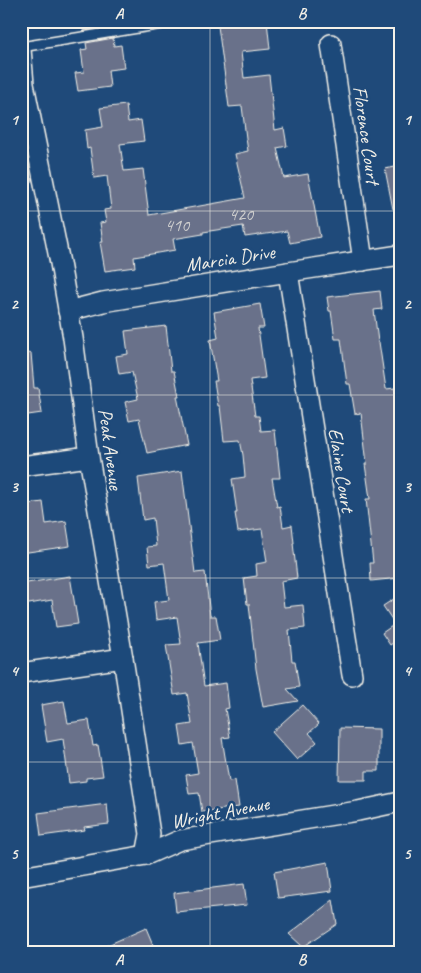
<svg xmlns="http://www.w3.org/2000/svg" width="421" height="973" font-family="Caveat,sans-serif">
  <rect width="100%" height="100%" fill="#1f4a7a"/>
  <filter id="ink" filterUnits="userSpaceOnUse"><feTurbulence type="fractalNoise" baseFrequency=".02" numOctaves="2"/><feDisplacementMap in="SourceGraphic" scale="10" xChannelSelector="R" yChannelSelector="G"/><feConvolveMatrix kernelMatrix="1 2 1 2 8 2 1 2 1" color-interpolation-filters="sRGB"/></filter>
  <g filter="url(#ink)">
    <g fill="#69718a" stroke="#f4f1e8">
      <polygon points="82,21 110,21 111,26 84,30"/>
      <polygon points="260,21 267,21 270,49 241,52 244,78 269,75 275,130 284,128 287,146 277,148 284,178 308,174 320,237 290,243 287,231 245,237 243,226 203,232 203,234 173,239 175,250 134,257 135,267 105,271 100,242 103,242 100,223 106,222 104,210 111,209 107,176 94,178 90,148 87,149 85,130 103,127 100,108 126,105 128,122 141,120 144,141 120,144 124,171 143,169 149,215 245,198 235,154 248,151 246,138 242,106 229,107 218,26"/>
      <polygon points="113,38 114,46 121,45 124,68 108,70 110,87 78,91 75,73 84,72 81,50 87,49 86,43"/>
      <polygon points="400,166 400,209 393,209 385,169"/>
      <polygon points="380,291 382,309 374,310 378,342 379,342 386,389 395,388 400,436 400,466 397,466 400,484 400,578 371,581 370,563 373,563 366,499 370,499 365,464 367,464 361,413 355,414 350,384 347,384 341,339 335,339 331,311 329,311 327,297"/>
      <polygon points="260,304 264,328 258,328 265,378 250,380 255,416 259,416 261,431 275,430 280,478 272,478 277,507 280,506 283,527 292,525 294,543 293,543 297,578 281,581 284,607 303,605 305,628 289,630 292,661 295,661 299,687 287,689 298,701 263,707 256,669 249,604 247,604 244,578 257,576 256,564 267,562 262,529 238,532 235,513 237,513 232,479 245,477 243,455 240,440 224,441 220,406 218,406 214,381 217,381 210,340 218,338 214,312"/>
      <polygon points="166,326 171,371 174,371 179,396 177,396 187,445 147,453 139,419 129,421 125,402 138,399 132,372 119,374 116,356 128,354 125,331"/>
      <polygon points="31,353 34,388 38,388 42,413 21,416 21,354"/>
      <polygon points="182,471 195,573 205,572 210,616 216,616 220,640 198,643 204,686 226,683 229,708 225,709 230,737 222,738 229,781 235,780 239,807 202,812 199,793 189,794 186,775 198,773 193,743 182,745 179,726 192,724 187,693 174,695 166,645 181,644 177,617 156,620 154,602 169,600 164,563 149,565 147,547 156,546 153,518 143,520 138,478"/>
      <polygon points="43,502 46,524 66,521 70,546 21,553 21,505"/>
      <polygon points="70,576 78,624 56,627 52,600 23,605 21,584"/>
      <polygon points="400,595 400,638 390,645 382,633 395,624 383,606"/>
      <polygon points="64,701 68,723 89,720 93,746 98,745 103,776 86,778 86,781 69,783 63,739 47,742 41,705"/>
      <polygon points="302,705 319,724 309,733 317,742 297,760 272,732"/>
      <polygon points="340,728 379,729 379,771 366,771 366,780 339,780"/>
      <polygon points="107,804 109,824 84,827 85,830 41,836 38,813"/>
      <polygon points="328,862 332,891 278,898 274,872"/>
      <polygon points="244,884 247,905 176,912 174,893"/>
      <polygon points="333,900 337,924 303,947 289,934"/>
      <polygon points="146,928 154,947 144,952 92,952"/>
    </g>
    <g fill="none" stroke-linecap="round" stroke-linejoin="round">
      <defs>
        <polyline id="lane" points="21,47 181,21"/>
        <g id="street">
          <polyline points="331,44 363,261"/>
          <polyline points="21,49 24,84 60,263 73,338 89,457 123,658 150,834 146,855"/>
          <polyline points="288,272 352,675"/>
          <polyline points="68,311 103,302 288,272 400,255"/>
          <polyline points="21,466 89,457"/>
          <polyline points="21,673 123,658"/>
          <polyline points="21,877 146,855 180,840 358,811 400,802"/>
        </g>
      </defs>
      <use href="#lane" stroke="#f4f1e8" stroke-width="12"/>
      <use href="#street" stroke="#f4f1e8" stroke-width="22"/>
      <use href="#lane" stroke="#1f4a7a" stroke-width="9"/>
      <use href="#street" stroke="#1f4a7a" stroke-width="19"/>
    </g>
  </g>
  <path fill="none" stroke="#f4f1e8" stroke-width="1" stroke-opacity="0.55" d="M210 21V952M21 211H400M21 395H400M21 578H400M21 762H400"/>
  <g text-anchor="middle" stroke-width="5" stroke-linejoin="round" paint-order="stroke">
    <g font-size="18" fill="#d1d1d0">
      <text x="241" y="220">420</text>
      <text x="177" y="231">410</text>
    </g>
    <g font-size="20" fill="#f4f1e8" stroke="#1f4a7a">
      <text transform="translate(367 135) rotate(82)" y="7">Florence Court</text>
      <text transform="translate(230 258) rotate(-9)" y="7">Marcia Drive</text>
      <text transform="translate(111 449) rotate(82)" y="7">Peak Avenue</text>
      <text transform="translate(342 470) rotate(81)" y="7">Elaine Court</text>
      <text transform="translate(220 812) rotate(-11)" y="7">Wright Avenue</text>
    </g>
  </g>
  <rect width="421" height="973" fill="none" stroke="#1f4a7a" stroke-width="55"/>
  <rect x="28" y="28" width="366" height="918" fill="none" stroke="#f4f1e8" stroke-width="2"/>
  <g font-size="16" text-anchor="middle" font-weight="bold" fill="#f4f1e8">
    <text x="119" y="19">A</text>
    <text x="302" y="19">B</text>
    <text x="14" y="125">1</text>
    <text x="407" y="125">1</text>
    <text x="14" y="309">2</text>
    <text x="407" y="309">2</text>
    <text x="14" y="492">3</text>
    <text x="407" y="492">3</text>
    <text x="14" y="676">4</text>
    <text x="407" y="676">4</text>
    <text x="14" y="859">5</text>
    <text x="407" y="859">5</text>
    <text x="119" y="965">A</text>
    <text x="302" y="965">B</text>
  </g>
</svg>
